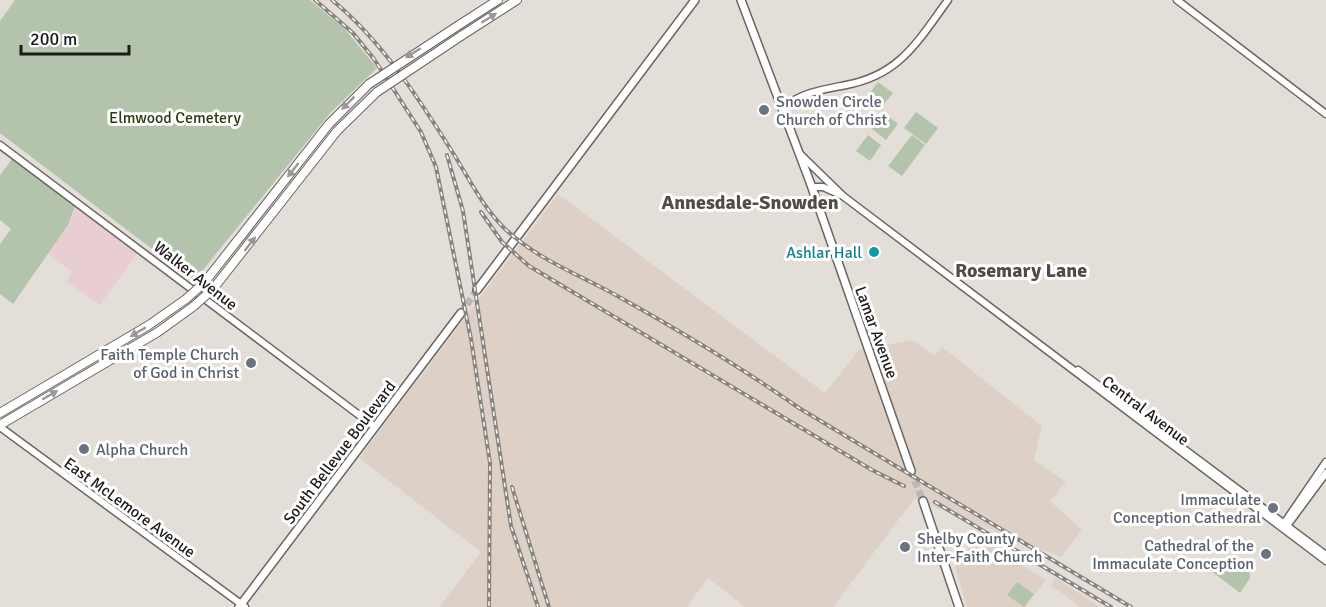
<svg xmlns="http://www.w3.org/2000/svg" width="1326" height="607" font-family="Signika,sans-serif">
  <rect width="100%" height="100%" fill="#e4ded9"/>
  <g fill="#ddd1c7">
    <polygon points="558,194 825,393 859,350 912,340 934,355 942,347 1042,426 1034,460 1066,482 1050,501 1082,530 1061,557 914,499 833,607 745,607 708,578 687,607 439,607 481,552 359,458"/>
    <polygon points="977,538 1046,580 1025,607 967,607 955,567"/>
    <polygon points="1056,578 1100,607 1080,607 1051,585"/>
  </g>
  <polygon fill="#e8ced2" points="76,207 138,252 100,305 66,281 72,272 48,254 68,225"/>
  <g fill="#b4c4ac">
    <polygon points="15,0 310,0 344,28 377,68 331,112 194,281 0,133 0,21"/>
    <polygon points="878,82 893,93 880,109 866,98"/>
    <polygon points="916,112 938,128 926,144 904,128"/>
    <polygon points="884,113 898,124 886,140 872,129"/>
    <polygon points="868,135 881,145 870,161 856,151"/>
    <polygon points="912,135 925,145 902,176 888,166"/>
    <polygon points="13,158 75,206 68,225 13,304 0,294 0,244 11,229 0,220 0,175"/>
    <polygon points="1228,556 1249,568 1250,578 1240,593 1211,571"/>
    <polygon points="1017,582 1034,594 1024,607 1007,595"/>
  </g>
  <g fill="none" stroke-linecap="round" stroke-linejoin="round">
    <g stroke="#bcb7b3" stroke-width="7" stroke-dasharray="7 3.5" stroke-linecap="butt">
      <polyline points="461,313 477,290"/>
      <polyline points="911,471 923,501"/>
    </g>
    <defs>
      <g id="secondary">
        <polyline points="1177,0 1326,114"/>
        <path d="M782 108C803 92 821 90 846 85 900 75 918 41 948 0"/>
        <polyline points="0,145 375,427"/>
        <polyline points="801,155 843,196"/>
        <polyline points="812,187 823,187 843,196 1326,561"/>
        <polyline points="1078,370 1326,555"/>
        <polyline points="0,427 245,607"/>
        <polyline points="1283,525 1326,462"/>
        <polyline points="1286,527 1326,473"/>
      </g>
      <g id="primary">
        <polyline points="741,0 810,182 911,471"/>
        <polyline points="477,290 695,0"/>
        <polyline points="923,501 959,607"/>
        <polyline points="239,607 461,313"/>
      </g>
      <g id="highway">
        <polyline points="459,25 498,0"/>
        <polyline points="461,36 517,0"/>
        <polyline points="204,283 329,124 369,84"/>
        <polyline points="213,289 337,131 377,92"/>
        <polyline points="0,413 149,325 186,299"/>
        <polyline points="0,425 158,332 194,306"/>
      </g>
    </defs>
    <use href="#secondary" stroke="#6a6561" stroke-width="9"/>
    <use href="#primary" stroke="#6a6561" stroke-width="10"/>
    <use href="#highway" stroke="#6a6561" stroke-width="10"/>
    <use href="#secondary" stroke="#fff" stroke-width="6"/>
    <use href="#primary" stroke="#fff" stroke-width="7"/>
    <use href="#highway" stroke="#fff" stroke-width="8"/>
    <defs>
      <g id="rail">
        <polyline points="315,0 353,33 374,59 421,132 436,167 471,339 490,463 489,607"/>
        <path d="M332 0C382 41 419 99 453 153 470 180 482 206 504 228 539 261 581 275 621 298 682 332 742 368 799 408L1131 607"/>
        <polyline points="447,155 463,211 511,526 538,607"/>
        <polyline points="481,212 502,242 529,266 872,470 904,486"/>
        <polyline points="512,487 549,607"/>
        <polyline points="935,502 1111,607"/>
      </g>
    </defs>
    <use href="#rail" stroke="#87837f" stroke-width="4"/>
    <use href="#rail" stroke="#fff" stroke-width="1.5" stroke-dasharray="4.5" stroke-linecap="butt"/>
    <defs>
      <g id="highway-bridge">
        <polyline points="369,84 459,25"/>
        <polyline points="377,92 461,36"/>
        <polyline points="186,299 204,283"/>
        <polyline points="194,306 213,289"/>
      </g>
    </defs>
    <use href="#highway-bridge" stroke="#6a6561" stroke-width="10" stroke-linecap="butt"/>
    <use href="#highway-bridge" stroke="#fff" stroke-width="8"/>
  </g>
  <defs><path id="oneway-solid" d="M-6-.8H1V-3.2L6.5 0L1 3.2V.8H-6Z" transform="scale(1.5)"/></defs>
  <g fill="#999898">
    <use href="#oneway-solid" transform="translate(489 18) rotate(-32)"/>
    <use href="#oneway-solid" transform="translate(413 53) rotate(148)"/>
    <use href="#oneway-solid" transform="translate(348 103) rotate(135)"/>
    <use href="#oneway-solid" transform="translate(293 170) rotate(128)"/>
    <use href="#oneway-solid" transform="translate(250 244) rotate(-52)"/>
    <use href="#oneway-solid" transform="translate(138 332) rotate(149)"/>
    <use href="#oneway-solid" transform="translate(50 395) rotate(-30)"/>
  </g>
  <g fill="#6b7280" stroke="#fff" stroke-width="2">
    <circle cx="764" cy="110" r="6"/>
    <circle cx="251" cy="363" r="6"/>
    <circle cx="84" cy="449" r="6"/>
    <circle cx="1273" cy="508" r="6"/>
    <circle cx="905" cy="547" r="6"/>
    <circle cx="1266" cy="554" r="6"/>
  </g>
  <circle fill="#0f9aa8" stroke="#fff" stroke-width="2" cx="874" cy="252" r="6"/>
  <g text-anchor="middle" stroke-width="6" stroke-linejoin="round" paint-order="stroke">
    <g font-size="16" fill="#5b616d" stroke="#fff" text-anchor="start">
      <text x="776" y="107">Snowden Circle<tspan x="776" dy="18">Church of Christ</tspan></text>
      <text x="239" y="360" text-anchor="end">Faith Temple Church<tspan x="239" dy="18">of God in Christ</tspan></text>
      <text x="96" y="455">Alpha Church</text>
      <text x="1261" y="505" text-anchor="end">Immaculate<tspan x="1261" dy="18">Conception Cathedral</tspan></text>
      <text x="917" y="544">Shelby County<tspan x="917" dy="18">Inter-Faith Church</tspan></text>
      <text x="1254" y="551" text-anchor="end">Cathedral of the<tspan x="1254" dy="18">Immaculate Conception</tspan></text>
    </g>
    <g font-size="16" fill="#253f12" stroke="#fff">
      <text x="175" y="123">Elmwood Cemetery</text>
    </g>
    <g font-size="16" fill="#0d838f" stroke="#fff" text-anchor="end">
      <text x="862" y="258">Ashlar Hall</text>
    </g>
    <g font-size="16" fill="#1d1b19" stroke="#fff">
      <text transform="translate(196 275) rotate(38)" y="6">Walker Avenue</text>
      <text transform="translate(877 332) rotate(70)" y="6">Lamar Avenue</text>
      <text transform="translate(1146 410) rotate(37)" y="6">Central Avenue</text>
      <text transform="translate(339 452) rotate(-53)" y="6">South Bellevue Boulevard</text>
      <text transform="translate(130 507) rotate(36)" y="6">East McLemore Avenue</text>
    </g>
    <g font-size="20" font-weight="bold" fill="#504c47" stroke="#fff">
      <text x="750" y="209">Annesdale-Snowden</text>
      <text x="1021" y="277">Rosemary Lane</text>
    </g>
  </g>
  <path d="M21 45v9h108v-9" fill="none" stroke="#1d1b19" stroke-width="3"/>
  <text x="30" y="45" font-size="18" fill="#1d1b19" stroke="#ffffff" stroke-width="4.5" paint-order="stroke">200 m</text>
</svg>
